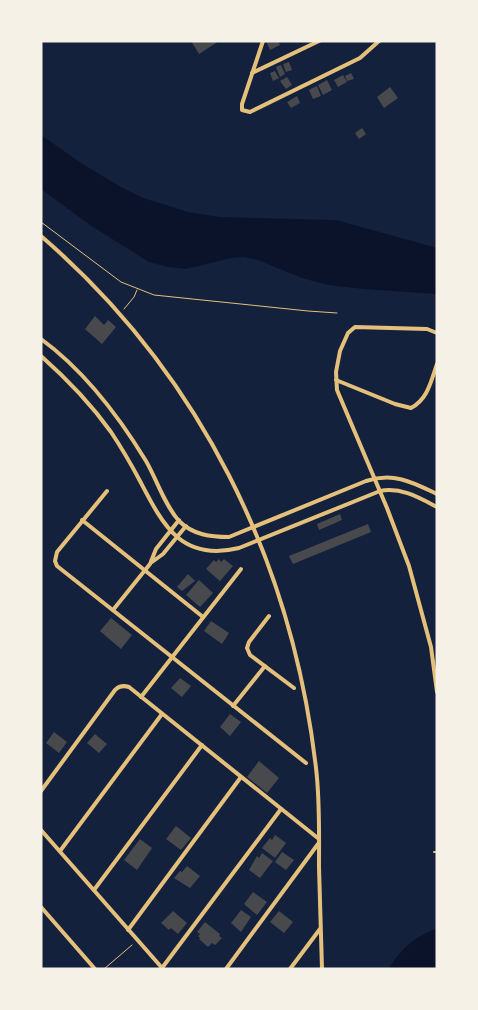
<svg xmlns="http://www.w3.org/2000/svg" width="478" height="1010" font-family="'Nunito Sans',sans-serif">
  <rect width="100%" height="100%" fill="#14213d"/>
  <g fill="#0b132b">
    <polygon points="41,135 81,163 121,187 141,197 188,212 220,217 336,220 437,248 437,294 363,289 328,285 302,278 258,260 244,257 231,258 186,269 168,267 149,262 90,225 41,189"/>
    <path d="M437 928V969H388C402 948 413 938 437 928Z"/>
  </g>
  <g fill="#48494c">
    <polygon points="191,41 219,41 199,54"/>
    <polygon points="266,41 278,41 280,45 270,50"/>
    <polygon points="289,62 292,70 286,72 283,64"/>
    <polygon points="281,65 285,74 280,77 276,67"/>
    <polygon points="275,71 279,78 273,81 270,73"/>
    <polygon points="351,73 354,79 347,81 345,76"/>
    <polygon points="343,75 347,82 338,87 334,80"/>
    <polygon points="287,77 292,85 286,89 280,81"/>
    <polygon points="327,80 332,90 323,95 318,85"/>
    <polygon points="317,86 321,96 313,99 309,90"/>
    <polygon points="390,87 398,98 384,108 377,97"/>
    <polygon points="297,96 300,103 291,108 287,102"/>
    <polygon points="362,128 366,134 359,139 355,133"/>
    <polygon points="95,316 104,325 108,320 116,327 102,344 85,329"/>
    <polygon points="340,514 342,520 319,530 317,524"/>
    <polygon points="368,524 371,532 293,564 289,556"/>
    <polygon points="219,559 221,562 224,559 233,566 220,581 206,569 214,560 216,562"/>
    <polygon points="188,574 195,581 182,591 177,587"/>
    <polygon points="199,580 213,593 200,607 186,595"/>
    <polygon points="111,618 132,635 121,649 100,631"/>
    <polygon points="211,621 229,633 222,644 204,631"/>
    <polygon points="180,678 191,686 182,697 171,688"/>
    <polygon points="230,714 241,722 230,736 220,727"/>
    <polygon points="54,732 67,742 59,753 46,743"/>
    <polygon points="95,734 107,744 99,753 87,743"/>
    <polygon points="259,761 279,778 267,793 247,777"/>
    <polygon points="176,826 191,838 181,850 166,839"/>
    <polygon points="275,835 286,843 275,858 262,848 270,838 272,840"/>
    <polygon points="140,839 152,848 137,870 124,860"/>
    <polygon points="282,852 294,860 286,870 275,862"/>
    <polygon points="262,853 273,861 260,878 249,870 257,856 259,858"/>
    <polygon points="187,866 200,876 190,888 174,878 180,871 182,872"/>
    <polygon points="253,892 267,902 257,915 244,904"/>
    <polygon points="241,910 251,917 241,932 231,923"/>
    <polygon points="173,911 187,923 178,934 171,928 169,930 161,923"/>
    <polygon points="279,911 293,922 284,933 270,922"/>
    <polygon points="205,922 220,934 219,936 222,938 215,945 212,943 208,947 199,939 200,938 198,936 200,934 197,932"/>
  </g>
  <g fill="none" stroke-linecap="round" stroke-linejoin="round">
    <g stroke="#e5c07b" stroke-width="1">
      <polyline points="41,222 121,282 154,295 308,311 337,313"/>
      <polyline points="124,309 134,297 137,290"/>
      <polyline points="104,969 132,945"/>
    </g>
    <polyline stroke="#e5c07b" stroke-width="2" points="434,852 437,852"/>
    <g stroke="#e5c07b" stroke-width="4">
      <polyline points="263,41 242,104 242,110 250,112 360,58 379,41"/>
      <polyline points="252,73 319,41"/>
      <path d="M41 236C200 373 292 561 316 768 320 801 319 834 319 867 320 901 321 935 322 969"/>
      <polyline points="437,333 427,329 355,327 348,333 340,351 336,372 337,390 387,508 409,566 431,647 437,692"/>
      <path d="M41 339C85 371 118 415 146 461 157 480 164 504 179 521 193 535 211 537 229 537L366 481C394 472 412 482 437 494"/>
      <path d="M41 356C67 379 91 404 111 432 121 447 131 464 140 481 163 525 181 562 239 548L380 491C401 487 418 497 437 507"/>
      <path d="M336 380 395 404 411 408C428 399 431 381 437 364"/>
      <polyline points="107,491 57,552 55,561 57,566 306,763"/>
      <polyline points="82,520 203,617"/>
      <polyline points="152,562 163,554 186,526"/>
      <polyline points="113,610 150,564 156,549 179,520"/>
      <polyline points="269,616 249,642 247,648 250,655 294,688"/>
      <polyline points="141,697 241,569"/>
      <polyline points="233,706 265,666"/>
      <path d="M41 791 115 690C119 686 123 685 129 687L319 839"/>
      <polyline points="41,830 163,969"/>
      <polyline points="60,851 162,714"/>
      <polyline points="94,890 202,745"/>
      <polyline points="41,907 95,969"/>
      <polyline points="128,930 241,777"/>
      <polyline points="162,968 281,809"/>
      <polyline points="226,969 318,844"/>
      <polyline points="290,969 320,929"/>
    </g>
  </g>
  <rect width="478" height="1010" fill="none" stroke="#f6f1e7" stroke-width="85"/>
</svg>
